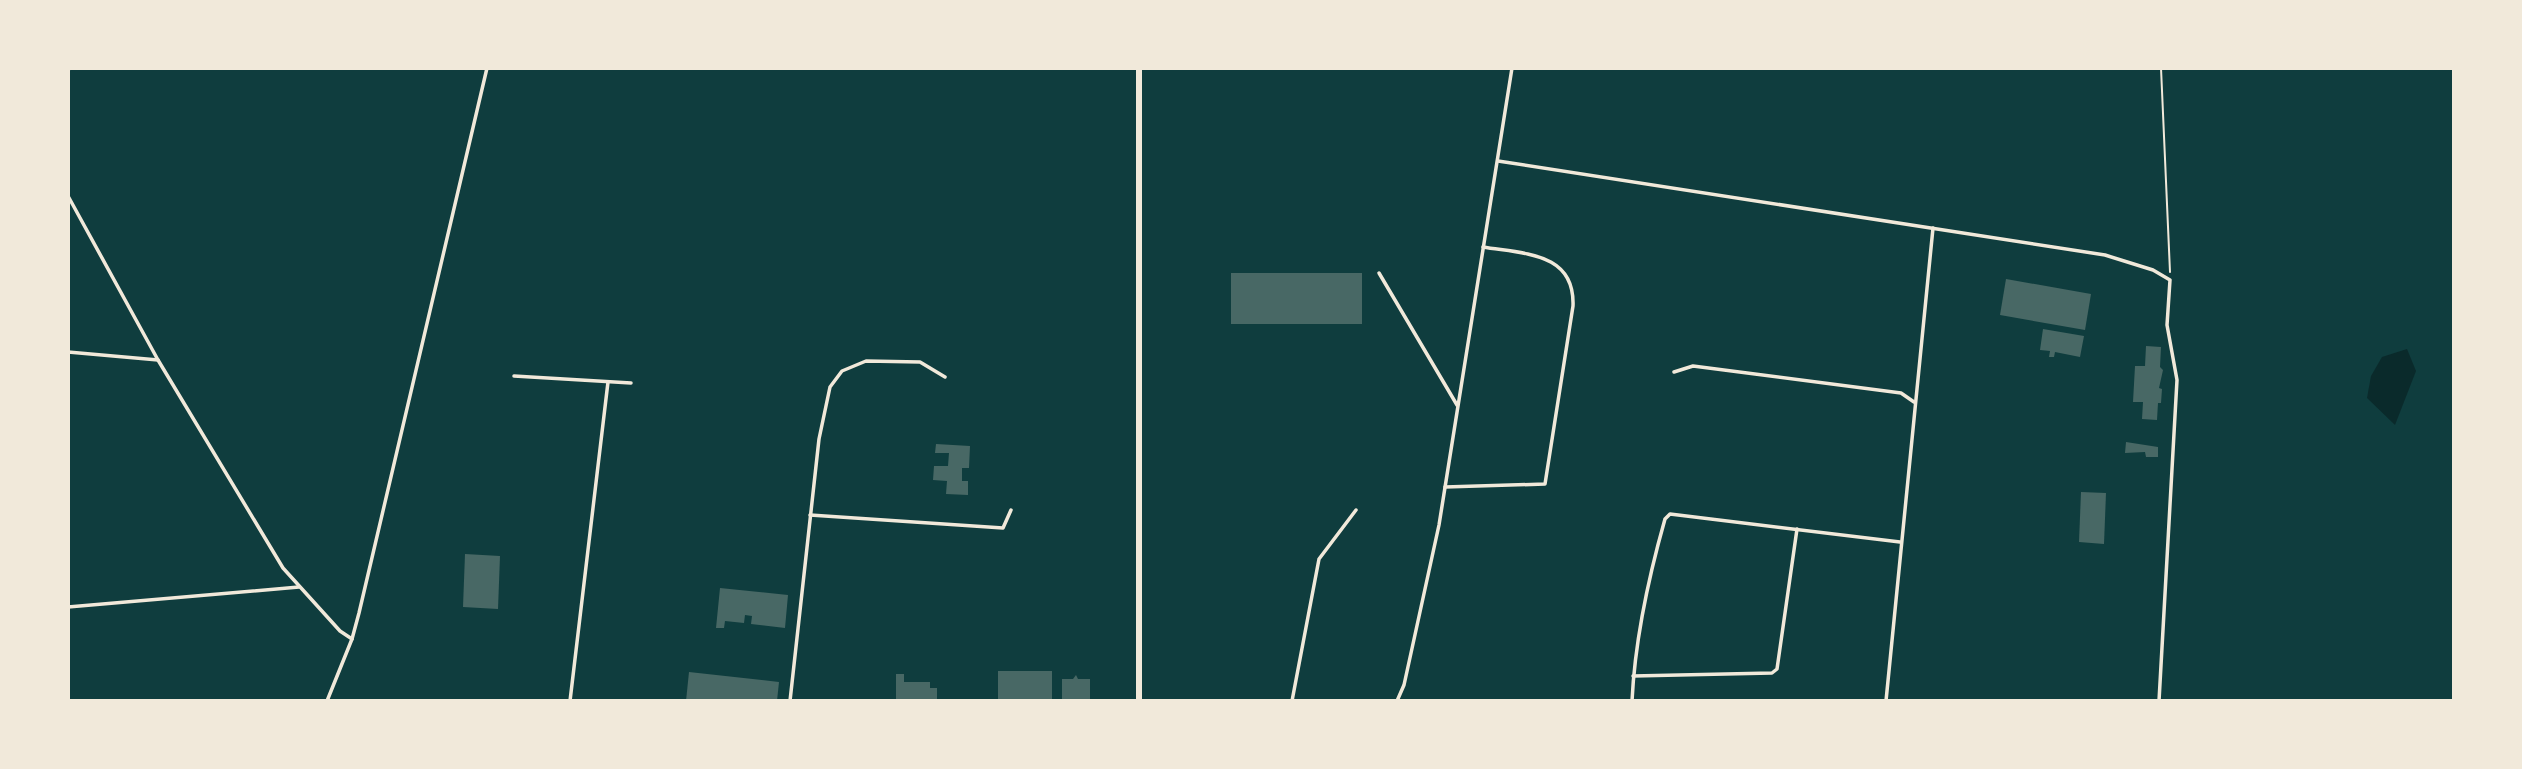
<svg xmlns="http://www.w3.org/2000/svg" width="2522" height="769" font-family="'Archivo Narrow',sans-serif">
  <rect width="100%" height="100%" fill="#0f3d3e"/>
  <polygon fill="#0a2a2b" points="2407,349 2416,371 2395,425 2367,398 2371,376 2382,357"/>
  <g fill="#486865">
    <rect x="1231" y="273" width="131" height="51"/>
    <polygon points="2006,279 2091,294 2085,330 2000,315"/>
    <polygon points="2043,329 2084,336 2080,357 2055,352 2054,357 2049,357 2050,351 2040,350"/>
    <polygon points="2146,346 2161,347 2160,367 2163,370 2159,388 2162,389 2161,403 2158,403 2157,420 2142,419 2143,402 2133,402 2135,366 2145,366"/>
    <polygon points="2126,442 2158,447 2158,457 2146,457 2145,452 2125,453"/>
    <polygon points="936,444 970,446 969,468 962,468 962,481 968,481 968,495 946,494 947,481 933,480 934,466 948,466 949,453 935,453"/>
    <polygon points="2081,492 2106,493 2104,544 2079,542"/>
    <polygon points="465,554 500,556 498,609 463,607"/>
    <polygon points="720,588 788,595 785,628 751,624 752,616 745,615 744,623 725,621 724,628 716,628"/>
    <rect x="998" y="671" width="54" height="30"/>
    <polygon points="689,672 779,682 777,701 686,701"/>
    <polygon points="896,674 904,674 904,682 930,682 930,688 937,688 937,701 896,701"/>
    <polygon points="1076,675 1078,679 1090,679 1090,701 1062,701 1062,679 1073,679"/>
  </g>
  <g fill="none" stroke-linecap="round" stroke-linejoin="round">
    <g stroke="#f1e9da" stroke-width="2">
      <polyline points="2161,68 2170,272"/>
      <polyline points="68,73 70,68"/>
    </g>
    <g stroke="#f1e9da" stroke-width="3.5">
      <polyline points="1498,161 2105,255 2153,270 2170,280 2167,325 2177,380 2159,701"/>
      <polyline points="68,196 158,360 283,568 340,631 352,639"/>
      <polyline points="1379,273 1457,405"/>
      <polyline points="68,352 158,360"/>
      <polyline points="1674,372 1693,366 1901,393 1914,402"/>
      <polyline points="514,376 631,383"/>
      <path d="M1445 487 1545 484 1573 306C1575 252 1524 254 1483 247"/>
      <polyline points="810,515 1003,528 1011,510"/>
      <polyline points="68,607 299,587"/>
      <polyline points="1633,676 1772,673 1777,669 1797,529"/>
      <polyline points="327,701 352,639 359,613 487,68"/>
      <polyline points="570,701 608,382"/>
      <polyline points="790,701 819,439 830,387 842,371 866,361 920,362 945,377"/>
      <polyline points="1292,701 1319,559 1356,510"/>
      <polyline points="1397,701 1404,685 1439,525 1512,68"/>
      <path d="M1632 701C1635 638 1648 579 1665 519L1670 514 1900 542"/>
      <polyline points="1886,701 1933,228"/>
    </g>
    <polyline stroke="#f1e9da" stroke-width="6" points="1139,68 1139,701"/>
  </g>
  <rect width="2522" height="769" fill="none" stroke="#f1e9da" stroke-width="140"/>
</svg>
